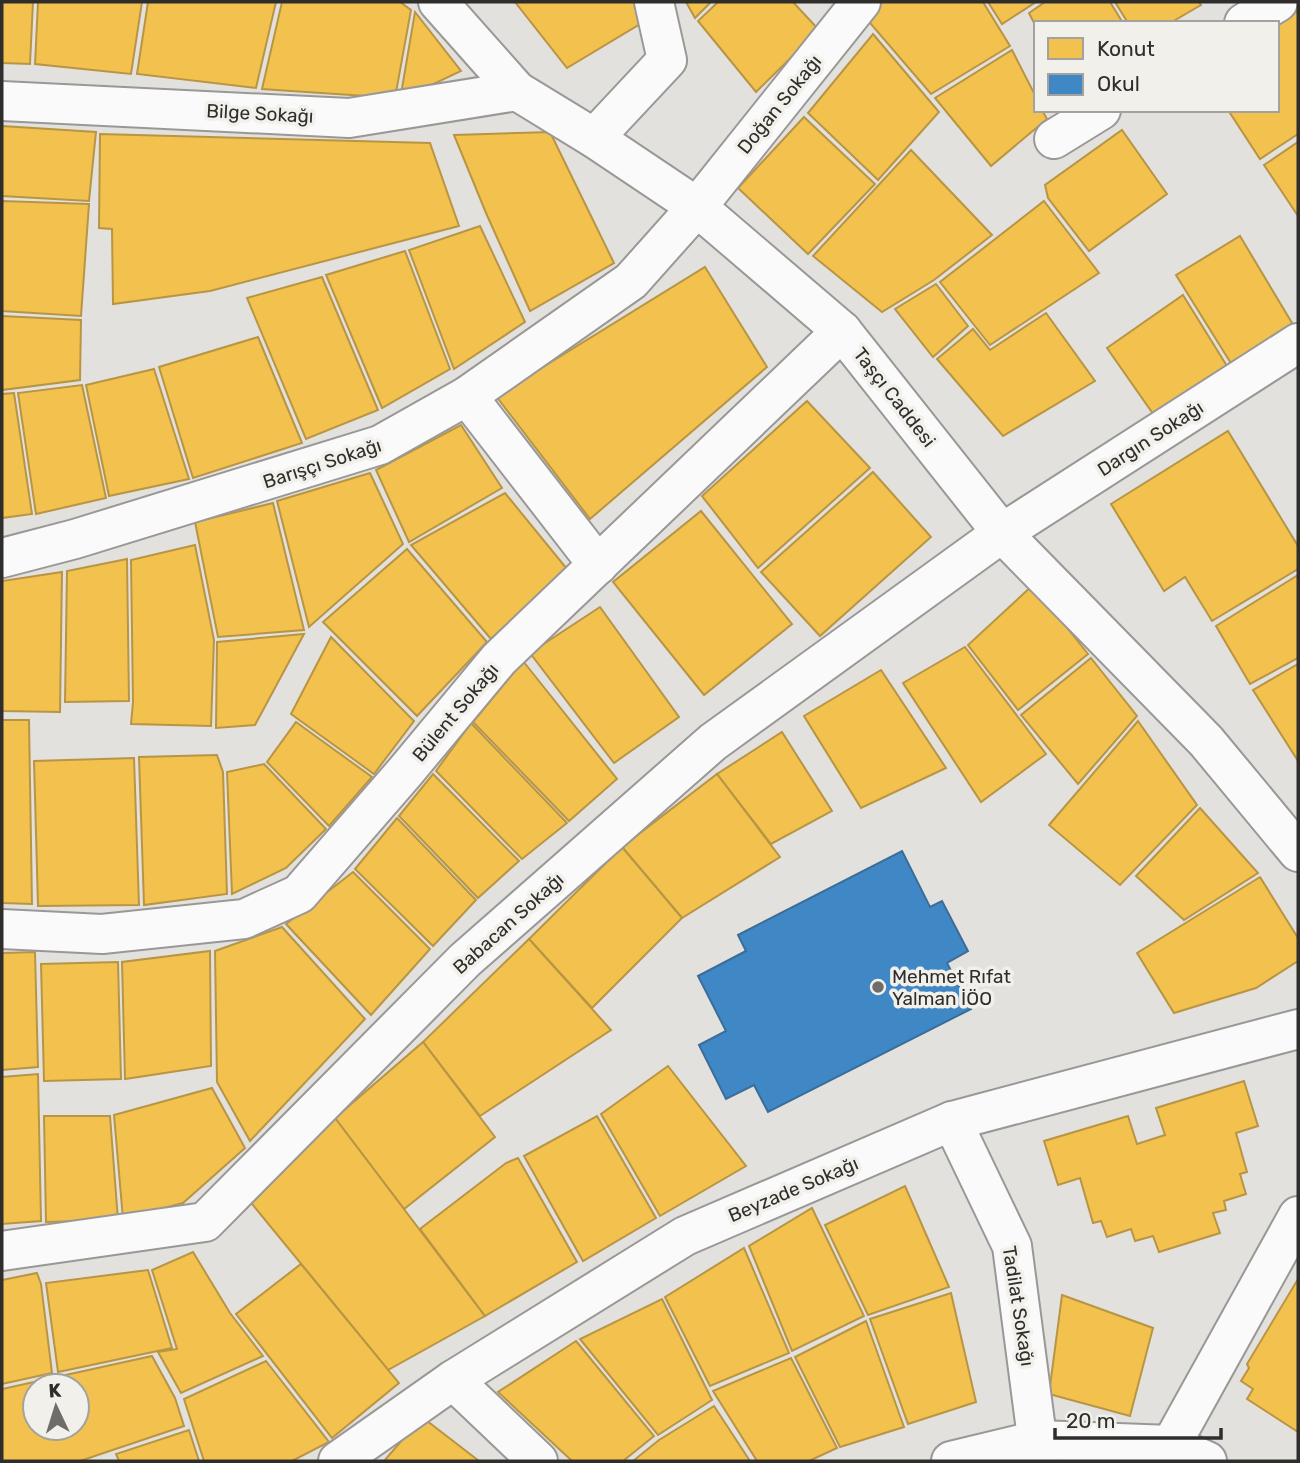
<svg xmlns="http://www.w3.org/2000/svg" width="1300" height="1463" font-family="Rubik,sans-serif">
  <rect width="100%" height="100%" fill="#e3e1de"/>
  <g fill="#f2c14e" stroke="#b89544" stroke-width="2" fill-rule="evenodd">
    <polygon points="2,2 33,2 30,64 2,63"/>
    <polygon points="38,2 142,2 131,74 35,64"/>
    <polygon points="148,2 276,2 256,88 137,74"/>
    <polygon points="282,2 400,2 411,10 395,98 262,89"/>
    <polygon points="515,2 638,2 645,21 567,68"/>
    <polygon points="686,2 711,2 695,18"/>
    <polygon points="718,2 793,2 819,30 756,92 698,21"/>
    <polygon points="883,2 983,2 1010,46 931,94 864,16"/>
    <polygon points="988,2 1036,2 1002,24"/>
    <polygon points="1045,2 1110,2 1123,23 1036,23 1036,27 1029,13"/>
    <polygon points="1115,2 1199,2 1201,5 1170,23 1128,23"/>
    <polygon points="1290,2 1298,14 1298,134 1260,159 1228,110 1277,110 1277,23"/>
    <polygon points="415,12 461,71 400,100"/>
    <polygon points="873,34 939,112 878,180 808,113"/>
    <polygon points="1012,50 1036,97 1036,110 1042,110 1047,119 991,166 935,98"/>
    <polygon points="804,117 875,184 808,254 738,188"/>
    <polygon points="2,126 96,132 89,201 2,196"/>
    <polygon points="1122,130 1167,194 1089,251 1048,198 1045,185"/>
    <polygon points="550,132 614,263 530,311 486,213 454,135"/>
    <polygon points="100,134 430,143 459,226 210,291 113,304 112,229 99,228"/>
    <polygon points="1298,142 1298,216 1264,165"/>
    <polygon points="911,150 992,235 934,280 882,312 813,256"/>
    <polygon points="2,201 89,204 81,316 2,311"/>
    <polygon points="1044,201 1099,273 990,345 940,282"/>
    <polygon points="480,226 525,322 454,369 409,250"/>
    <polygon points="1240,236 1295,328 1232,365 1176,275"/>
    <polygon points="405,251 450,369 382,408 326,275"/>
    <polygon points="705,267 767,367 590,519 496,396"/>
    <polygon points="322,277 378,410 306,439 247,298"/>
    <polygon points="936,284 968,326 933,357 895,309"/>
    <polygon points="1183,295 1235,379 1163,428 1107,348"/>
    <polygon points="1046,313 1095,381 1003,436 937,359 973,329 990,350"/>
    <polygon points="2,316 81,320 80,380 2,390"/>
    <polygon points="258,337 302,443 193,478 159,367"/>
    <polygon points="154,369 189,479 109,496 86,385"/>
    <polygon points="82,385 106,498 36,514 18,393"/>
    <polygon points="14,393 32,514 2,518 2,394"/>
    <polygon points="807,401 870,468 758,568 702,496"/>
    <polygon points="461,425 502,488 409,542 376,470"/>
    <polygon points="1228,431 1298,546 1298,569 1212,621 1185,577 1164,591 1111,504"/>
    <polygon points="873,472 931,537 820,636 761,572"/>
    <polygon points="370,473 403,544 309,627 277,501"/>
    <polygon points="505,493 567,569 491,639 411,545"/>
    <polygon points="273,503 304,630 218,637 195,522"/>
    <polygon points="701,511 792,624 704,695 613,582"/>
    <polygon points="195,545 214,640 211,726 131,724 133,702 131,560"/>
    <polygon points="407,549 487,642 417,716 323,622"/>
    <polygon points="127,559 129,701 65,702 67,571"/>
    <polygon points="62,572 60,712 2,711 2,581"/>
    <polygon points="1298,575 1298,658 1250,684 1216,626"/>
    <polygon points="1033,585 1088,654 1018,710 968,645"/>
    <polygon points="600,607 679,717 614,763 530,653"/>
    <polygon points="304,634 255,725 216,728 217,642"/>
    <polygon points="331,637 414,721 374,774 291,714"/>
    <polygon points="965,647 1046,754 981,802 903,683"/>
    <polygon points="1091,658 1137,716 1078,784 1021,715"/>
    <polygon points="523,661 617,779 569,821 473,722"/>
    <polygon points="1298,664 1298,761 1253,690"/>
    <polygon points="881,670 946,768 861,808 804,716"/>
    <polygon points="2,720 29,720 32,904 2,903"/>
    <polygon points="1138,721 1197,805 1120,885 1049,825"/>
    <polygon points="296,722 372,777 329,826 267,762"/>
    <polygon points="471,723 567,823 522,859 436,771"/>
    <polygon points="782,732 832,811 771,844 717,774"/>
    <polygon points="217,755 223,772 227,894 144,905 139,757"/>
    <polygon points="134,758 139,905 38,906 34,761"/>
    <polygon points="264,764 326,829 286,868 232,894 227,772"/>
    <polygon points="433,774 519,861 478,898 399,816"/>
    <polygon points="717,774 780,857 682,918 622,847"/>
    <polygon points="1200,808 1258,873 1184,920 1136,876"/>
    <polygon points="397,818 476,900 433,946 355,869"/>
    <polygon points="622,847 682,918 592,1008 529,939"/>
    <polygon points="353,872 430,949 371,1015 286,924"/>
    <polygon points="1260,877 1298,938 1298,961 1256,988 1174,1013 1137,953"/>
    <polygon points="282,927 365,1019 250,1141 217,1082 215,951"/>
    <polygon points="529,939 611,1030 480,1116 423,1042"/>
    <polygon points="210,951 211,1066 125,1079 122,962"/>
    <polygon points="35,952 38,1067 2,1070 2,953"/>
    <polygon points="118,962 121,1079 44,1081 41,964"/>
    <polygon points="423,1042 495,1137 404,1209 335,1118"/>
    <polygon points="668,1066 746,1166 660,1216 601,1114"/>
    <polygon points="38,1074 41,1221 2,1224 2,1077"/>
    <polygon points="1244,1081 1258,1126 1236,1133 1247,1172 1240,1174 1246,1194 1224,1201 1226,1210 1213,1213 1220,1233 1159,1252 1153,1236 1135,1241 1131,1229 1107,1237 1101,1221 1093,1223 1080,1178 1058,1185 1044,1141 1128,1116 1137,1144 1165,1135 1156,1108"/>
    <polygon points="212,1088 245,1148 183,1203 123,1219 114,1115"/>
    <polygon points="44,1116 110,1116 118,1220 46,1222"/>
    <polygon points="597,1116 656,1218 583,1261 524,1156"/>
    <polygon points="335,1118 485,1316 388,1370 248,1199"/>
    <polygon points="518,1158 577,1262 485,1316 420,1229 506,1163"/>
    <polygon points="905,1186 949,1287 868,1315 825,1225"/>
    <polygon points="812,1208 864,1316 792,1351 749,1246"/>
    <polygon points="744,1248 789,1353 710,1386 665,1297"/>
    <polygon points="193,1252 230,1313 263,1356 181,1393 158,1352 177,1349 152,1270"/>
    <polygon points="301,1264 399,1383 332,1438 236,1314"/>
    <polygon points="148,1270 172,1348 58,1372 46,1283"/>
    <polygon points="37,1273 41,1284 52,1373 2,1384 2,1280"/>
    <polygon points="1298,1279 1298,1432 1247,1399 1253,1389 1241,1381 1249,1368 1247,1364"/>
    <polygon points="951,1293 976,1402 908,1424 870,1319"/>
    <polygon points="1062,1295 1153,1328 1130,1416 1049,1394"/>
    <polygon points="662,1299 712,1400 658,1435 580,1339"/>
    <polygon points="866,1321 904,1427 840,1447 795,1357"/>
    <polygon points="576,1341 654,1436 623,1461 572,1461 498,1392"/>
    <path d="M152 1356 175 1398 184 1426 80 1461H2V1389ZM35 1386H77V1428H35Z"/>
    <polygon points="791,1358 837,1448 809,1461 757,1461 713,1391"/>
    <polygon points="266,1361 329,1442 292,1461 204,1461 184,1399"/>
    <polygon points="714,1406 750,1461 633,1461 659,1440"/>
    <polygon points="422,1417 479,1461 384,1461"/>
    <polygon points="189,1430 199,1461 119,1461 116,1454"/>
  </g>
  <polygon fill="#3f88c5" stroke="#3a6d97" stroke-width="2" points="902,851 930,907 942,901 968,951 947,963 971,1009 768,1112 754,1085 726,1099 699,1045 726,1031 698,976 746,951 738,935"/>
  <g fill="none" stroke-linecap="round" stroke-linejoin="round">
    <defs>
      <g id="street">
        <polyline points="1244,23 1278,2"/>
        <polyline points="2,101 349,118 517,91"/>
        <polyline points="594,138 667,60 654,2"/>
        <polyline points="1054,139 1101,110"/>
        <polyline points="467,396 598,565"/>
        <polyline points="2,558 75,539 380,445 467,396 631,281 697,207 861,2"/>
        <polyline points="2,929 102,934 244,919 299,894 405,772 499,659 842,331"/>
        <polyline points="952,1121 1012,1246 1040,1461"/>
        <polyline points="2,1251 205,1222 465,960 713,742 1002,533 1298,343"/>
        <polyline points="453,1380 538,1461"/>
        <polyline points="1171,1445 1298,1216"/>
        <polyline points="338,1461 453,1380 685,1236 952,1121 1298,1029"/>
        <polyline points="951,1461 1038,1440 1171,1445 1207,1461"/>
      </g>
      <polyline id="secondary" points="438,2 517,91 594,138 697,207 842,331 1002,533 1206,741 1298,852"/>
    </defs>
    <use href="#street" stroke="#999896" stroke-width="42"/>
    <use href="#secondary" stroke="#999896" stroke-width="42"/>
    <use href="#street" stroke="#fbfafa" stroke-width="38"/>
    <use href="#secondary" stroke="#fbfafa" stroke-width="38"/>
  </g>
  <circle fill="#6e6d6a" stroke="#f1f0ea" stroke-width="2.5" cx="878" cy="987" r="7"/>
  <g text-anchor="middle" stroke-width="7" stroke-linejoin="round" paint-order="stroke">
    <g font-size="19" fill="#2f2e2c" stroke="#f1f0ea">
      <text transform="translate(779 104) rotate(-51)" y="7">Doğan Sokağı</text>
      <text transform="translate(260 113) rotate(3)" y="7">Bilge Sokağı</text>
      <text transform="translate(895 397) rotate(52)" y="7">Taşçı Caddesi</text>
      <text transform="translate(1150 438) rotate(-33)" y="7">Dargın Sokağı</text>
      <text transform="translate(322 463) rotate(-18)" y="7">Barışçı Sokağı</text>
      <text transform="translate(455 712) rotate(-50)" y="7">Bülent Sokağı</text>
      <text transform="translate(508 923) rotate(-42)" y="7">Babacan Sokağı</text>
      <text transform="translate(793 1189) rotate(-23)" y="7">Beyzade Sokağı</text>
      <text transform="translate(1019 1306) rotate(81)" y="7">Tadilat Sokağı</text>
    </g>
    <g font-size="19" fill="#2f2e2c" stroke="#f1f0ea" text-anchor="start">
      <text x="892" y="983">Mehmet Rıfat<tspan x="892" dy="22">Yalman İÖO</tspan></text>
    </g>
  </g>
  <rect width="1300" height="1463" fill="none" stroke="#2f2e2c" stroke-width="7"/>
  <rect x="1034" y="21" width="245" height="91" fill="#f1f0ea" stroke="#a3a29e" stroke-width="2"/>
  <rect x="1048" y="38" width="35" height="21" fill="#f2c14e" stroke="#a3a29e" stroke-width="2"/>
  <text x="1097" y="56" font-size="21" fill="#2f2e2c">Konut</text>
  <rect x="1048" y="74" width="35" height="21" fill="#3f88c5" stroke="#a3a29e" stroke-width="2"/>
  <text x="1097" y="91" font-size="21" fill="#2f2e2c">Okul</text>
  <g transform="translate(56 1407) rotate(356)"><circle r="33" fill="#f1f0ea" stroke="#a3a29e" stroke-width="2"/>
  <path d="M0-5L12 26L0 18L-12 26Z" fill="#6e6d6a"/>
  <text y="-10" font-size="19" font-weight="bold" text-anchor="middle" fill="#2f2e2c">K</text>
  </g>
  <path d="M1055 1428v10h166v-10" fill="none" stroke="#2f2e2c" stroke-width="3.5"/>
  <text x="1066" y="1428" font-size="21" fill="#2f2e2c" stroke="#f1f0ea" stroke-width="5" paint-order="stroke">20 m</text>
</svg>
